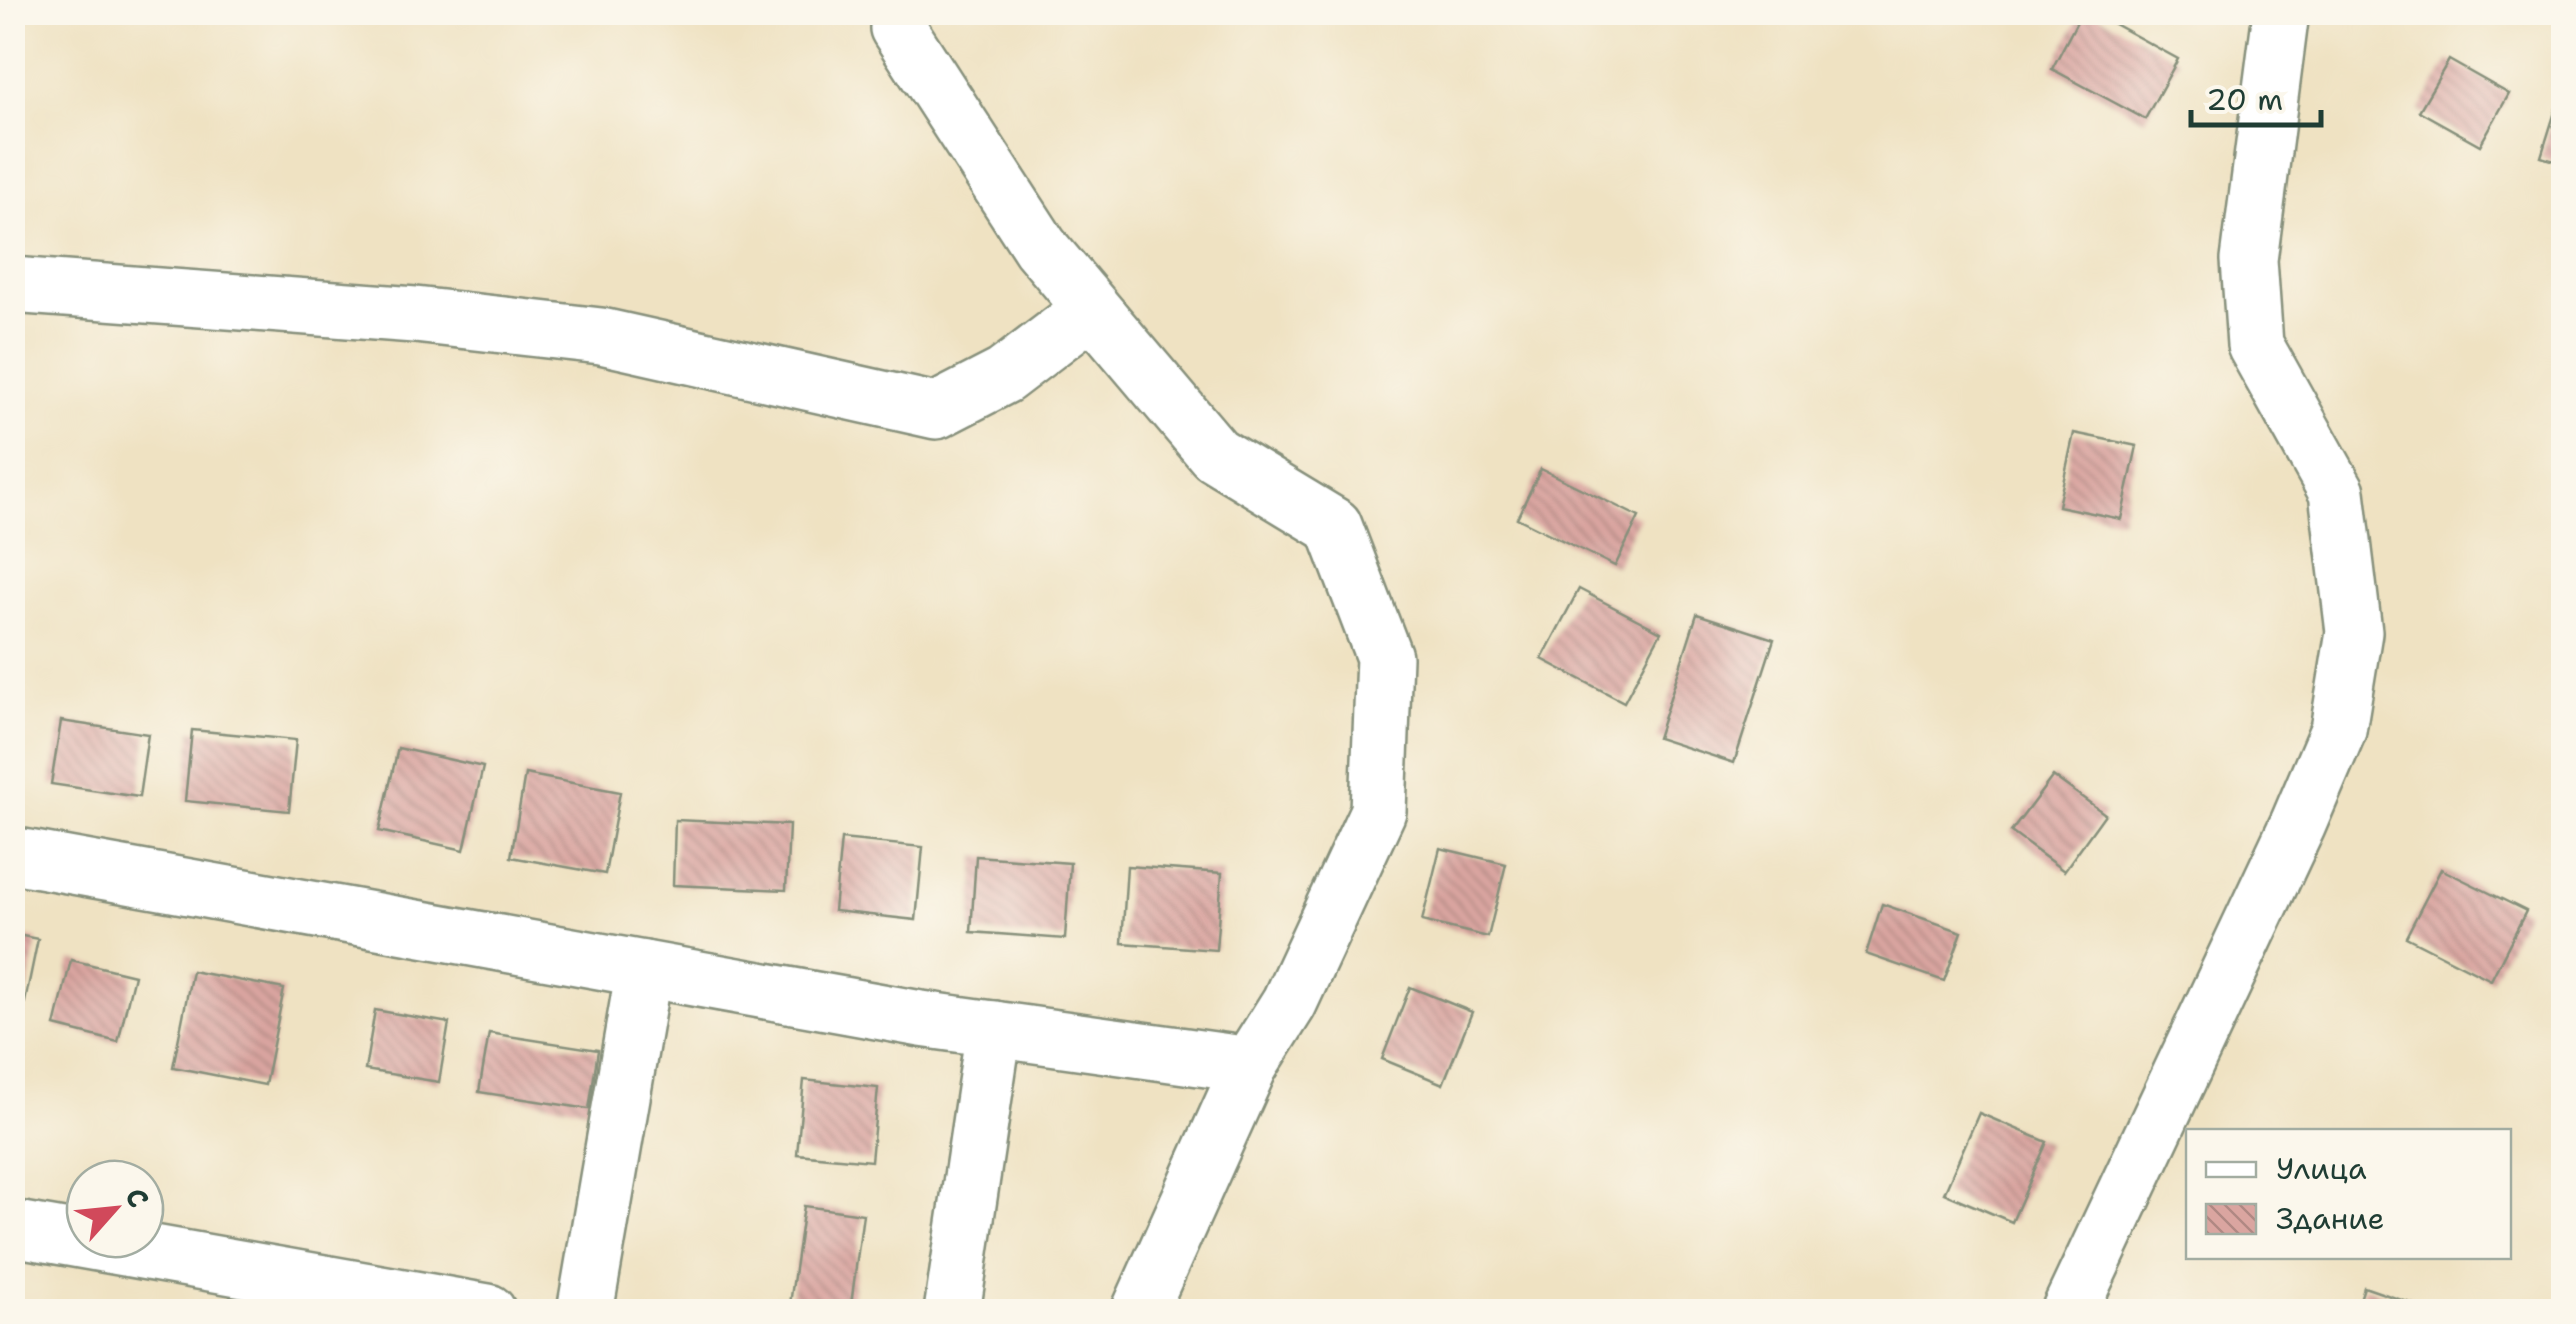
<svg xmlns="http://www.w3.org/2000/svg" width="2576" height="1324" font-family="'Shantell Sans',sans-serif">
  <defs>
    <pattern id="building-back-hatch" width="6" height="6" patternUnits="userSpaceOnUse" patternTransform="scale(2.5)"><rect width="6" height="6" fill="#daa5a0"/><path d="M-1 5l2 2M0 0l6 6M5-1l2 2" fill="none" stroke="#b08883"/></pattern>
  </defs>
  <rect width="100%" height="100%" fill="#fbf7ec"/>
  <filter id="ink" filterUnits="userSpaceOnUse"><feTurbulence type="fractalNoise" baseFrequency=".01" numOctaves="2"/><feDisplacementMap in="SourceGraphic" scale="20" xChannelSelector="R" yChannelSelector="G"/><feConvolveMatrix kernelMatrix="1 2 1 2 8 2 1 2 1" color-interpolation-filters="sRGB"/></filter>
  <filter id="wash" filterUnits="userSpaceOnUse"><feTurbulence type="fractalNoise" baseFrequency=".0048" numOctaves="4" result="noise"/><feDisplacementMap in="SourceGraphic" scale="40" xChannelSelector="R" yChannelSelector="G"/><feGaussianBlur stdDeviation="2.25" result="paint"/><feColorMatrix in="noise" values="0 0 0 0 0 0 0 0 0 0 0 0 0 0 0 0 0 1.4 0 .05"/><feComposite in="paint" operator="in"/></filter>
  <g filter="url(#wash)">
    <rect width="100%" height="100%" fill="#efe2c2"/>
    <g id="blocks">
      <g fill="url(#building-back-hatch)">
        <polygon points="2082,12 2092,12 2178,59 2145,119 2052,69"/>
        <polygon points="2449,60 2509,94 2480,145 2419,111"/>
        <polygon points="2563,86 2564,87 2564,164 2541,157"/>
        <polygon points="2074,433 2137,446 2121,519 2058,506"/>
        <polygon points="1541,469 1639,517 1615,566 1517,518"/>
        <polygon points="1579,589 1661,632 1624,702 1542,659"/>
        <polygon points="1697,614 1774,639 1734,763 1657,738"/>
        <polygon points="61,721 148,734 139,797 51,784"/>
        <polygon points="192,730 296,740 289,811 185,801"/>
        <polygon points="398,748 483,767 464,850 379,831"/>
        <polygon points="525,774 620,792 605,874 511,857"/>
        <polygon points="2053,776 2105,814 2064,871 2011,832"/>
        <polygon points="675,820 789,825 786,890 673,885"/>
        <polygon points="841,839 923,847 916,920 834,911"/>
        <polygon points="1440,848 1506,864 1488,937 1422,921"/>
        <polygon points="976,856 1070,863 1065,939 971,932"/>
        <polygon points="1127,866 1222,873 1216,950 1122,943"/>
        <polygon points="2441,869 2526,911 2491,980 2406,937"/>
        <polygon points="1882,904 1962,932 1944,981 1866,954"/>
        <polygon points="12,934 38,939 19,1031 12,1030"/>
        <polygon points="71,960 134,975 118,1042 55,1026"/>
        <polygon points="192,971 284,989 265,1085 173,1067"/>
        <polygon points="1410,987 1472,1012 1443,1084 1382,1059"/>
        <polygon points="375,1010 449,1023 439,1082 365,1070"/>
        <polygon points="489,1033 598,1050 589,1109 479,1092"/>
        <polygon points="804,1080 878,1088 871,1161 797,1154"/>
        <polygon points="1979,1113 2047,1142 2012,1222 1944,1193"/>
        <polygon points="804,1206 863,1214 850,1312 789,1311"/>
        <polygon points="2364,1287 2433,1311 2433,1312 2356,1312"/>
      </g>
    </g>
  </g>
  <g filter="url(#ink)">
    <use href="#blocks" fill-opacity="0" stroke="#87907b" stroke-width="2.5"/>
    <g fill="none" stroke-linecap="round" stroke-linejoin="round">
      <defs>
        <g id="minor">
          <polyline points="902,12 898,28 1040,247 1215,454 1334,526 1384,657 1378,811 1289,1003 1250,1065 1139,1312"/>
          <polyline points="12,285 415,315 601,336 936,411 1004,376 1092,309"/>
          <polyline points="12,855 921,1019 1250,1065"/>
          <polyline points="12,1228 488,1312"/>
          <polyline points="585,1312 644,969"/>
          <polyline points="952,1312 994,1029"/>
          <polyline points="2069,1312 2298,824 2338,730 2354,632 2337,492 2255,345 2249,260 2281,12"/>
        </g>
      </defs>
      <use href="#minor" stroke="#87907b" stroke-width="60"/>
      <use href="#minor" stroke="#fff" stroke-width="55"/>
    </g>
  </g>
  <rect width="2576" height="1324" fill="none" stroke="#fbf7ec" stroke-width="50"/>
  <rect x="2186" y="1129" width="325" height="130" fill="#fbf7ec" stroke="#a3ada2" stroke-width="2.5"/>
  <rect x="2206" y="1162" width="50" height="15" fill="#ffffff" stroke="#a3ada2" stroke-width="2.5"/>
  <text x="2276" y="1179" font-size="30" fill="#1f3d34">Улица</text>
  <rect x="2206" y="1204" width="50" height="30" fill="url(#building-back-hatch)" stroke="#a3ada2" stroke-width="2.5"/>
  <text x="2276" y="1229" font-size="30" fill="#1f3d34">Здание</text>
  <g transform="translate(115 1209) rotate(63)"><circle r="48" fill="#fbf7ec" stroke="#a3ada2" stroke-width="2.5"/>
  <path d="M0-8L18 38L0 25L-18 38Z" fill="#d1495b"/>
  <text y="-15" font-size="28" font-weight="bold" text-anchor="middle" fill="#1f3d34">С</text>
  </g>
  <path d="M2191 110v15h130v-15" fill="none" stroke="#1f3d34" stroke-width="5"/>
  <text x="2206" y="110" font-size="30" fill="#1f3d34" stroke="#fbf7ec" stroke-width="8" paint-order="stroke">20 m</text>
</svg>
